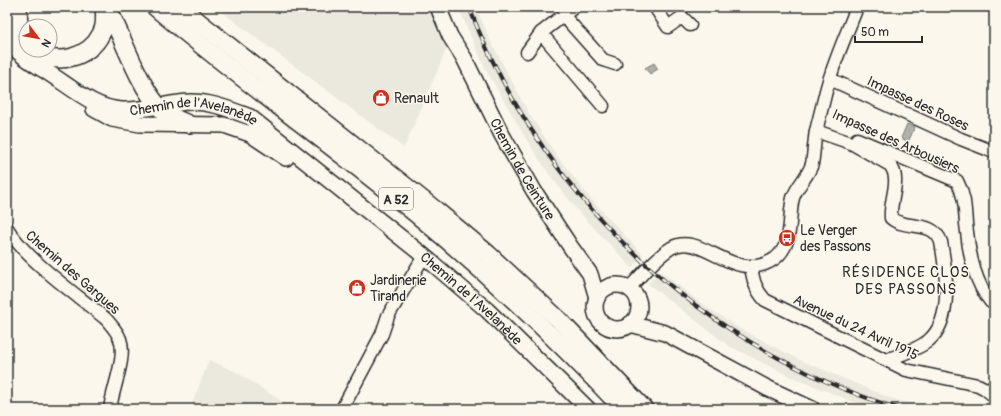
<svg xmlns="http://www.w3.org/2000/svg" width="1001" height="416" font-family="Pangolin,sans-serif">
  <rect width="100%" height="100%" fill="#fbf7ec"/>
  <filter id="ink" filterUnits="userSpaceOnUse"><feTurbulence type="fractalNoise" baseFrequency=".025" numOctaves="2"/><feDisplacementMap in="SourceGraphic" scale="8" xChannelSelector="R" yChannelSelector="G"/><feConvolveMatrix kernelMatrix="1 2 1 2 8 2 1 2 1" color-interpolation-filters="sRGB"/></filter>
  <g filter="url(#ink)">
    <g fill="#ebe8de">
      <polygon points="226,7 429,7 447,48 404,148 222,12"/>
      <polygon points="458,7 476,7 489,38 528,112 557,156 590,198 643,255 632,268 578,211 549,174 525,137 486,70"/>
      <polygon points="660,271 701,303 737,327 798,359 890,398 932,409 871,409 789,376 729,346 648,284"/>
      <polygon points="209,360 236,372 294,409 190,409"/>
    </g>
    <g fill="#b1afa7" stroke="#7b7a75">
      <polygon points="654,63 658,69 650,74 645,68"/>
      <polygon points="907,124 915,127 908,142 901,138"/>
    </g>
    <g fill="none" stroke-linecap="round" stroke-linejoin="round">
      <defs>
        <g id="minor">
          <polyline points="655,7 668,27 682,17 690,25"/>
          <polyline points="563,15 603,60 615,64"/>
          <polyline points="541,33 603,106"/>
          <polyline points="527,52 541,33 574,7"/>
          <polyline points="830,79 961,139 994,152"/>
          <path d="M816 131 851 143 890 165C902 179 889 201 891 218 906 231 933 219 941 242 946 270 954 320 928 341 917 350 899 355 886 360"/>
          <path d="M857 139 957 181C967 200 964 212 967 232 969 255 976 285 991 302"/>
          <path d="M7 228C26 260 76 294 106 319 111 325 117 331 120 339 127 357 112 390 110 409"/>
          <path d="M751 266C753 280 755 289 765 300L906 370 978 385 984 388 994 396"/>
          <path d="M629 288C642 275 655 258 671 248 700 230 733 283 771 261 777 258 782 252 785 246 792 232 789 213 793 198 797 185 808 177 812 164 814 153 814 142 816 131 819 119 822 107 825 95 832 65 846 36 857 7"/>
          <polyline points="342,409 382,334 388,316 424,256"/>
        </g>
        <g id="major">
          <path id="s1" d="M438 7 450 36 464 58 502 135 534 191 570 246 590 274 597 298"/>
          <path id="s2" d="M7 36C13 52 33 63 47 72 70 86 94 109 122 110 142 111 160 105 179 103 204 99 227 108 250 117L424 256 487 310 588 409"/>
          <polyline points="94,109 112,119 140,124 224,125 250,134 286,158"/>
          <circle cx="617" cy="307" r="22"/>
          <polyline points="630,324 665,333 767,388 812,409"/>
        </g>
        <g id="highway">
          <polyline points="18,7 19,27 26,42"/>
          <path d="M107 7C122 35 138 84 159 107 166 115 178 120 188 124"/>
          <path d="M155 7C243 82 338 149 427 223 496 281 561 343 623 409"/>
          <polyline points="180,7 438,212 488,254 557,318 644,409"/>
          <path d="M35 50C55 68 90 57 101 34 106 26 105 16 104 7"/>
        </g>
      </defs>
      <use href="#minor" stroke="#2b2b2b" stroke-width="15"/>
      <use href="#major" stroke="#2b2b2b" stroke-width="18"/>
      <use href="#highway" stroke="#2b2b2b" stroke-width="20"/>
      <use href="#minor" stroke="#fbf7ec" stroke-width="12"/>
      <use href="#major" stroke="#fbf7ec" stroke-width="15"/>
      <use href="#highway" stroke="#fbf7ec" stroke-width="17"/>
      <defs>
        <path id="rail" d="M469 7C528 159 638 283 782 360 820 380 859 397 901 409"/>
      </defs>
      <use href="#rail" stroke="#2b2b2b" stroke-width="4"/>
      <use href="#rail" stroke="#fbf7ec" stroke-width="2.5" stroke-dasharray="8" stroke-linecap="butt"/>
    </g>
  </g>
  <defs>
    <symbol id="shop-disc" viewBox="-11 -11 22 22"><circle r="9.5" fill="#c8321e" stroke="#fbf7ec"/><path d="M-5-2.5h2.3a2.7 3.5 0 0 1 5.4 0H5L5.5 6h-11ZM-1.5-2.5h3a1.5 2.3 0 0 0-3 0Z" fill="#fff"/></symbol>
    <symbol id="bus-disc" viewBox="-11 -11 22 22"><circle r="9.5" fill="#c8321e" stroke="#fbf7ec"/><path d="M-5-6H5V4H4V6H2V4H-2V6H-4V4H-5ZM-3.5-4V0h7V-4ZM-3.5 1.2v1.5H-2V1.2ZM2 1.2v1.5H3.5V1.2Z" fill="#fff"/></symbol>
  </defs>
  <g fill-rule="evenodd">
    <use href="#shop-disc" x="371" y="88" width="20" height="20"/>
    <use href="#bus-disc" x="777" y="228" width="20" height="20"/>
    <use href="#shop-disc" x="347" y="278" width="20" height="20"/>
  </g>
  <g text-anchor="middle" stroke-width="3" stroke-linejoin="round" paint-order="stroke">
    <rect fill="#fbf7ec" stroke="#696865" stroke-width="1" x="379" y="188" width="34" height="22" rx="3"/>
    <g font-size="13" font-weight="bold" fill="#2b2b2b">
      <text x="396" y="204">A 52</text>
    </g>
    <g font-size="14" fill="#2b2b2b" stroke="#fbf7ec" text-anchor="start">
      <text x="394" y="103">Renault</text>
      <text x="800" y="235">Le Verger<tspan x="800" dy="16">des Passons</tspan></text>
      <text x="370" y="285">Jardinerie<tspan x="370" dy="16">Tirand</tspan></text>
    </g>
    <g font-size="14" fill="#2b2b2b" stroke="#fbf7ec">
      <text transform="translate(918 103) rotate(25)" y="5">Impasse des Roses</text>
      <text dy="5" stroke="none"><textPath href="#s2" startOffset="213">Chemin de l'Avelanède</textPath></text>
      <text transform="translate(896 141) rotate(24)" y="5">Impasse des Arbousiers</text>
      <text dy="5" stroke="none"><textPath href="#s1" startOffset="183">Chemin de Ceinture</textPath></text>
      <text transform="translate(73 272) rotate(41)" y="5">Chemin des Gargues</text>
      <text dy="5" stroke="none"><textPath href="#s2" startOffset="557">Chemin de l'Avelanède</textPath></text>
      <text transform="translate(856 327) rotate(25)" y="5">Avenue du 24 Avril 1915</text>
    </g>
    <g font-size="15" letter-spacing="1" fill="#2b2b2b" stroke="#fbf7ec">
      <text x="906" y="277">RÉSIDENCE CLOS<tspan x="906" dy="17">DES PASSONS</tspan></text>
    </g>
  </g>
  <rect width="1001" height="416" fill="none" stroke="#fbf7ec" stroke-width="24"/>
  <rect x="12" y="12" width="977" height="392" fill="none" stroke="#2b2b2b" stroke-width="1.5" filter="url(#ink)"/>
  <g transform="translate(38 38) rotate(122)"><circle r="19" fill="#fbf7ec" stroke="#a8a59f"/>
  <path d="M0-3L7 15L0 10L-7 15Z" fill="#c8321e"/>
  <text y="-6" font-size="11" font-weight="bold" text-anchor="middle" fill="#2b2b2b">N</text>
  </g>
  <path d="M855 36v6h67v-6" fill="none" stroke="#2b2b2b" stroke-width="2"/>
  <text x="861" y="36" font-size="12" fill="#2b2b2b" stroke="#fbf7ec" stroke-width="3" paint-order="stroke">50 m</text>
</svg>
